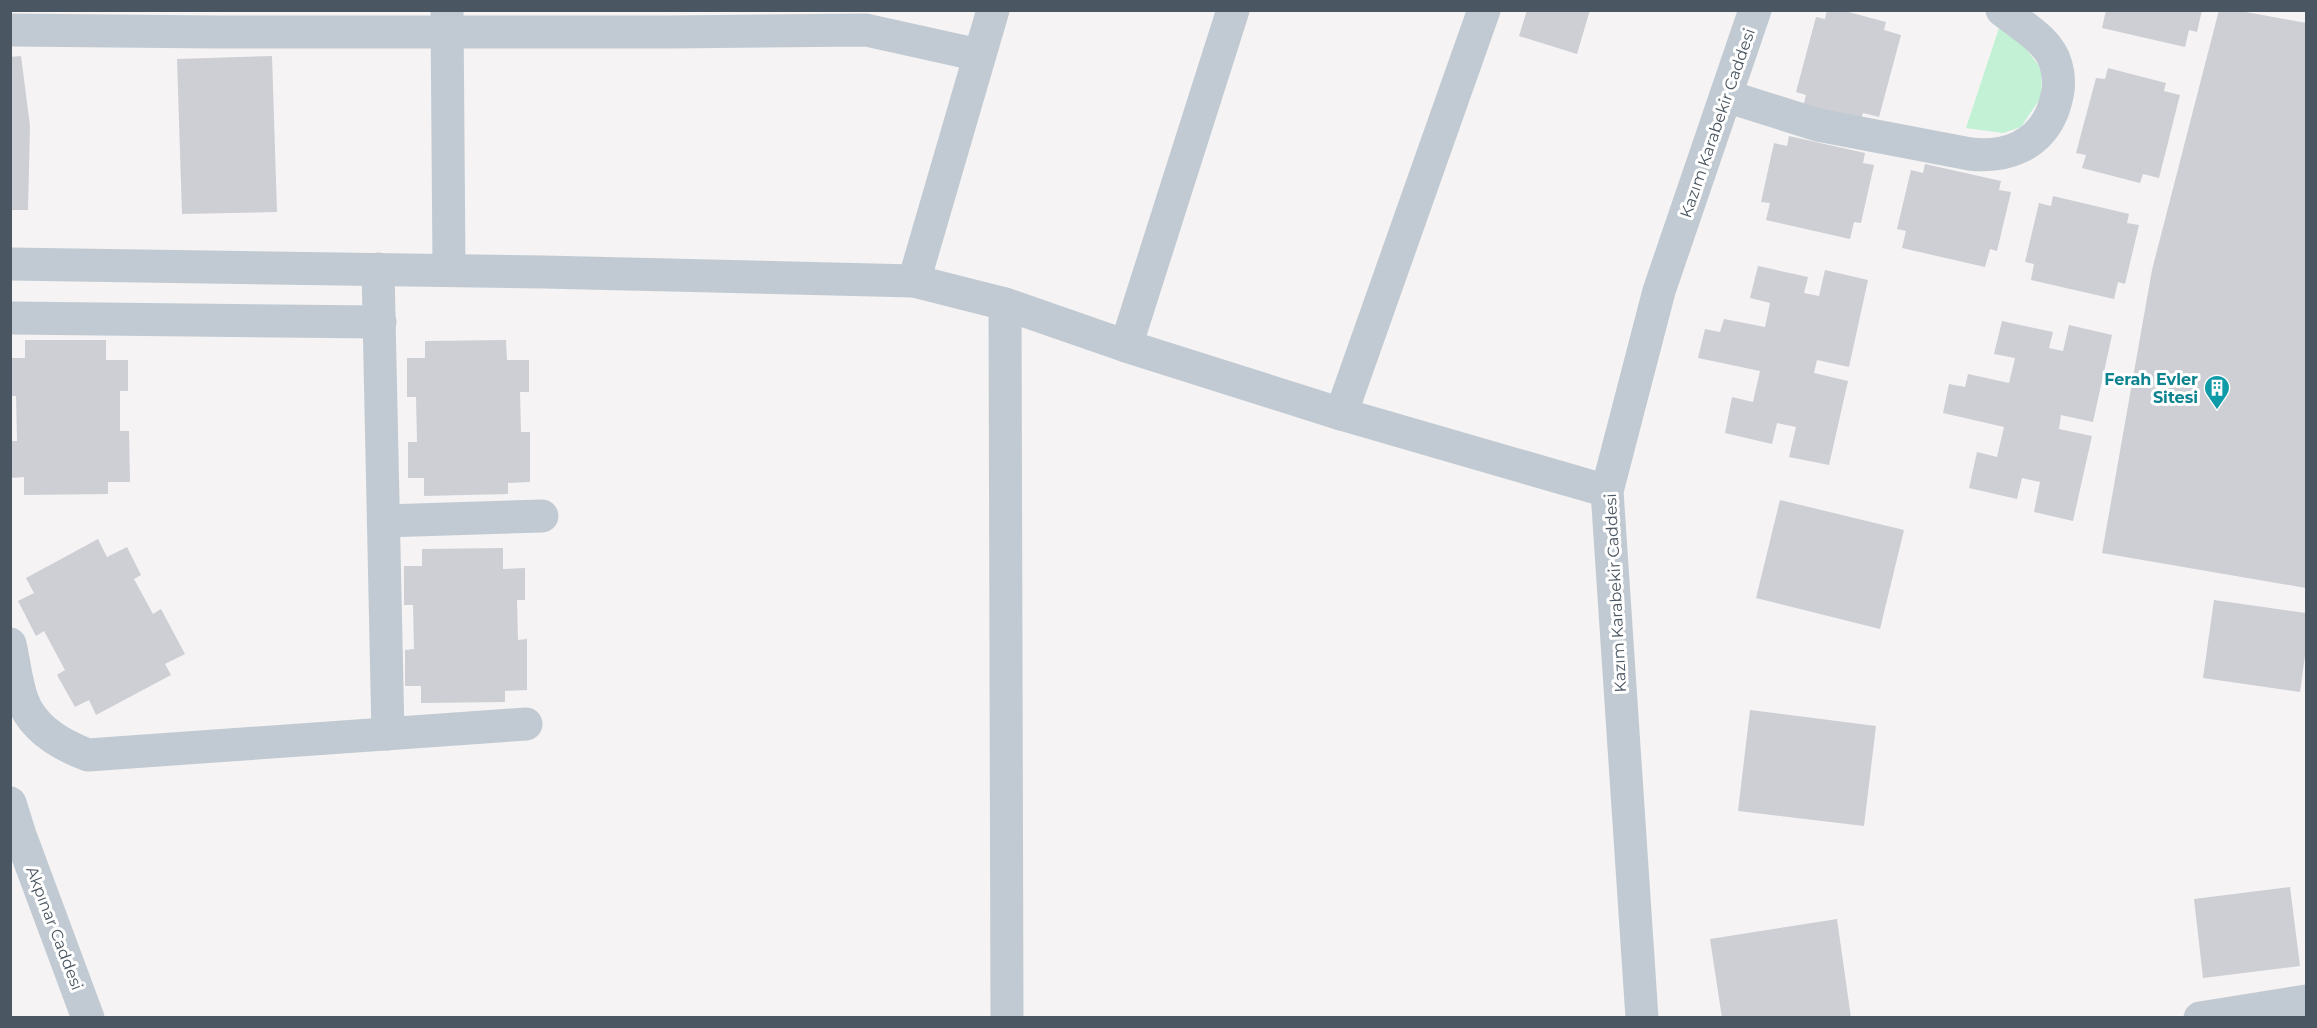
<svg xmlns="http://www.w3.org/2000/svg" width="2317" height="1028" font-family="Montserrat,sans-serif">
  <rect width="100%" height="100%" fill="#f5f3f3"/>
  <polygon fill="#c3f1d5" points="2000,25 2024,46 2042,70 2041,97 2021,127 2003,133 1966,128"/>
  <g fill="#cdcfd5">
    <polygon points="1527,10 1590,10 1577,54 1519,36"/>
    <polygon points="1827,10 1841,10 1886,22 1884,30 1901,35 1879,117 1863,113 1860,122 1803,107 1806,95 1796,92 1816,17 1825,19"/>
    <polygon points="2106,10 2202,10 2197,32 2189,30 2185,47 2102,28"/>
    <polygon points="2219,10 2235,10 2306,23 2306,588 2102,553 2152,270"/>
    <polygon points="21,56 30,126 28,210 10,210 10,57"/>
    <polygon points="272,56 277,212 182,214 177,59"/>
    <polygon points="2108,68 2166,83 2164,91 2180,95 2159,178 2143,174 2140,183 2082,168 2086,155 2076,153 2096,78 2105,79"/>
    <polygon points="1789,136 1865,153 1863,163 1874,165 1861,223 1854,222 1850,239 1766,220 1770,203 1761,202 1774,143 1787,146"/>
    <polygon points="1925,164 2001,181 1999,190 2011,192 1997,251 1990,249 1985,267 1902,248 1906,231 1897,229 1911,170 1923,173"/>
    <polygon points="2053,196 2129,214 2127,223 2139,225 2125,284 2118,282 2114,299 2031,280 2034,264 2025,262 2039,203 2051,206"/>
    <polygon points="1758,266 1808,277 1804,293 1819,296 1825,270 1868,280 1849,367 1817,360 1814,373 1848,381 1829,465 1789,457 1796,427 1777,423 1772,444 1725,433 1732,397 1753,402 1760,371 1698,358 1705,329 1720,332 1724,319 1765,327 1770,303 1750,298"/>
    <polygon points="2002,321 2053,332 2049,348 2063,351 2069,325 2112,335 2093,422 2061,415 2059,429 2092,436 2073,521 2034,512 2040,482 2022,478 2017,499 1969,488 1977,452 1997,457 2004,427 1943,413 1949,384 1965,387 1968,374 2009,383 2015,358 1994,354"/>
    <polygon points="25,340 106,340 106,360 128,360 128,391 120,391 120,431 129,431 130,482 108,482 108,494 24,495 24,477 10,478 10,441 17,441 16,396 10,396 10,358 25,358"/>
    <polygon points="506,340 507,360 529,360 529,392 520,392 521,432 530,432 530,482 508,483 508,494 424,496 424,478 408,478 408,442 417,442 416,397 407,397 407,358 425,358 425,341"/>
    <polygon points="1780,500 1904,530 1880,629 1756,598"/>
    <polygon points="98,539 107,557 127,547 141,575 134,579 153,614 161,609 185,654 165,664 171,675 96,715 89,700 75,707 57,675 65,670 44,631 36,636 18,601 34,593 26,578"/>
    <polygon points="503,548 503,569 525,568 525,600 517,600 518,640 527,639 527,690 505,691 505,702 421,703 421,686 405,686 405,650 414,649 413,605 404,605 404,566 422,566 422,549"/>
    <polygon points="2214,600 2306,613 2306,648 2300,692 2203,678"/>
    <polygon points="1750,710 1876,726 1864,826 1738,811"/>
    <polygon points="2290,887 2300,966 2203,978 2194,899"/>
    <polygon points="1837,919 1851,1018 1722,1018 1710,939"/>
  </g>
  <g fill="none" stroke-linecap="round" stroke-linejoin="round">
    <g stroke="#c1cad2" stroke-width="33">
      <polyline points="447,12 449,270"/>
      <polyline points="10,30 217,32 670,32 866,30 979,55"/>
      <path d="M1726 96 1818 125 1970 154C2006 158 2039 146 2053 110 2058 95 2061 82 2056 65 2050 41 2021 25 2002 10"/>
      <polyline points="10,264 544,272 914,281 1005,304 1126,346 1341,414 1607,491"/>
      <polyline points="378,269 388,734"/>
      <polyline points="914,281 993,10"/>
      <polyline points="1005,304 1007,1018"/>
      <polyline points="10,318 380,322"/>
      <polyline points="1126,346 1233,10"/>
      <polyline points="1341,414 1484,10"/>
      <polyline points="384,521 542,516"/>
      <path d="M10 644C14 661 16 682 22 699 32 728 61 745 88 755L526 724"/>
      <polyline points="10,803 20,835 88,1018"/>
      <polyline points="1642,1018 1607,491 1659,291 1755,10"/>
      <polyline points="2200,1018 2306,1001"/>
    </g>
  </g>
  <defs>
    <symbol id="building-pin" viewBox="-11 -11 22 30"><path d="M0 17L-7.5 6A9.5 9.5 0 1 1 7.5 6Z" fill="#0f9aa8" stroke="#fff"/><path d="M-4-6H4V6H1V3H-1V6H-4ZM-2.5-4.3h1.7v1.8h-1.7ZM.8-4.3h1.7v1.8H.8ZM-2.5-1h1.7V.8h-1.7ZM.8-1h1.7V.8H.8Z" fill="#fff"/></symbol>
  </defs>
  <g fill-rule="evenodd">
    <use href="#building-pin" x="2202" y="373" width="30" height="40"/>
  </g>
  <g text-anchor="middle" stroke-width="6" stroke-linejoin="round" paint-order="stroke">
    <g font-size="16" fill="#4a5661" stroke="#fff">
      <text transform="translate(1717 123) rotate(-71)" y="6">Kazım Karabekir Caddesi</text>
      <text transform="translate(1615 593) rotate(-93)" y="6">Kazım Karabekir Caddesi</text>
      <text transform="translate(55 928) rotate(69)" y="6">Akpınar Caddesi</text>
    </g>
    <g font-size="16" font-weight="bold" fill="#0d838f" stroke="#fff" text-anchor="end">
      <text x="2198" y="385">Ferah Evler<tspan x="2198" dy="18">Sitesi</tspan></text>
    </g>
  </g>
  <rect width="2317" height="1028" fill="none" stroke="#4a5661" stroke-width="24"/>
</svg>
